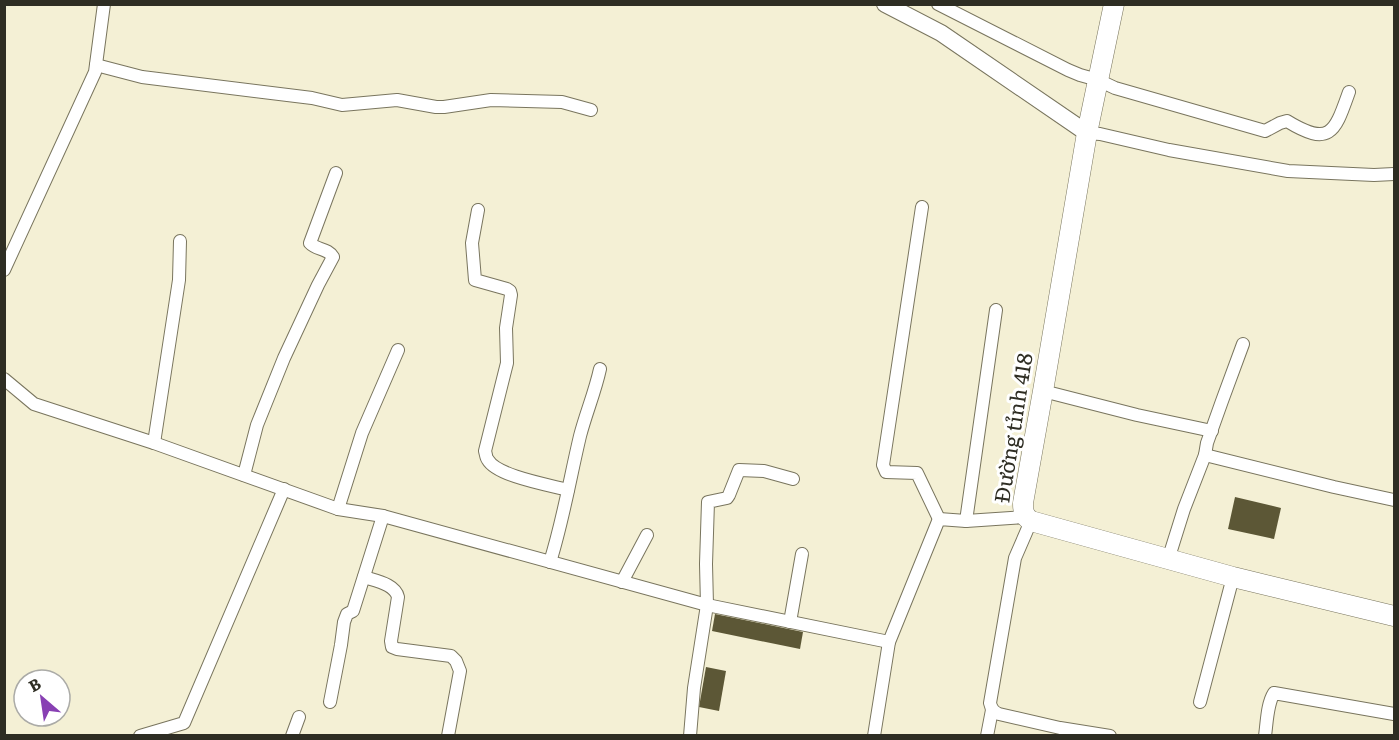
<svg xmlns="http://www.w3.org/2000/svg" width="1399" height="740" font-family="Literata,serif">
  <rect width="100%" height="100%" fill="#f4f0d5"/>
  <g fill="#5c5736">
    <polygon points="1235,497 1281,508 1274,539 1228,529"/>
    <polygon points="715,614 803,632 800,649 712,631"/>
    <polygon points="706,667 726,671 719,711 699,707"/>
  </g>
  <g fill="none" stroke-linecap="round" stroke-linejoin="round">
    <defs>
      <g id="street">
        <path d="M938 4 1068 70 1080 75 1098 80 1115 88 1265 131 1280 123 1287 121C1331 148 1335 131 1349 92"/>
        <polyline points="96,65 142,77 312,98 342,105 397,100 436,107 444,107 491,100 562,102 591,110"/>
        <polyline points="1087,133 1100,134 1169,150 1288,171 1374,175 1394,174"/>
        <polyline points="922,207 883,465 886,472 917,473 939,519"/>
        <path d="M478 210 472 243 475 280 507 289 510 291 511 295 506 328 507 363 485 451C486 454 486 458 488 460 497 476 549 485 568 490"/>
        <polyline points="4,270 95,72 104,4"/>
        <polyline points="4,379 34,404 154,443 338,509 383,516 707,605 889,642"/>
        <polyline points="1043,391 1137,415 1212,431"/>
        <polyline points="154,443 179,280 180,241"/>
        <polyline points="1205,455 1334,487 1394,500"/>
        <path d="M244 475 257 425 284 358 318 285 333 257C328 248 316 250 310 243L336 173"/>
        <polyline points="338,509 362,433 398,350"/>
        <polyline points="966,521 996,310"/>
        <path d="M1031 521 1015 558 990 703C991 708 993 712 999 714L1060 728 1110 736"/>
        <polyline points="1168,560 1184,509 1205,455 1207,443 1222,401 1243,344"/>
        <path d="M550 562C563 521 570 478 580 436 586 413 595 392 600 369"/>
        <path d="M364 577C376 581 395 584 398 597L391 641 392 647 397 649 451 656 456 661 460 671 448 736"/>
        <polyline points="622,582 647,535"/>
        <polyline points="790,622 802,554"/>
        <polyline points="330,702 341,645 344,622 347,614 353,611 383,516"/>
        <polyline points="1200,702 1233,577"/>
        <polyline points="140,736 184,723 284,489"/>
        <polyline points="292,736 299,717"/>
        <polyline points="690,736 694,688 707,605 706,564 708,502 727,498 729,495 739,470 764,471 793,479"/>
        <polyline points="874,736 889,642 939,519 966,521 1025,517"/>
        <polyline points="987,736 992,710"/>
        <path d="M1265 736C1267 722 1267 704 1274 693L1394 714"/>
      </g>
      <polyline id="secondary" points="885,4 941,33 1087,133"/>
      <path id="primary" d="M1114 4 1087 133 1043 391 1023 503C1023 512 1024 516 1031 521L1233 577 1394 616"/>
    </defs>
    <use href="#street" stroke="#79755e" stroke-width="14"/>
    <use href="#secondary" stroke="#79755e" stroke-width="18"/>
    <use href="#primary" stroke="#79755e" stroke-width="21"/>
    <use href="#street" stroke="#fff" stroke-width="12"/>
    <use href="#secondary" stroke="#fff" stroke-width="16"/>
    <use href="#primary" stroke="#fff" stroke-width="20"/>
  </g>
  <g text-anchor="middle" stroke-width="6" stroke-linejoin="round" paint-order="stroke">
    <g font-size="21" fill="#2e2d23" stroke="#fff">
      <text transform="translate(1014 428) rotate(-81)" y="7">Đường tỉnh 418</text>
    </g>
  </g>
  <rect width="1399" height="740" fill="none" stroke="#2e2d23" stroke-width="12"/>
  <g transform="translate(42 698) rotate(331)"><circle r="28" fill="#ffffff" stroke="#ababa7" stroke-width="1.5"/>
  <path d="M0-4.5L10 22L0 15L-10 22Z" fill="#8840b3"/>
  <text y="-9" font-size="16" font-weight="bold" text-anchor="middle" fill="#2e2d23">B</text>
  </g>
</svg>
